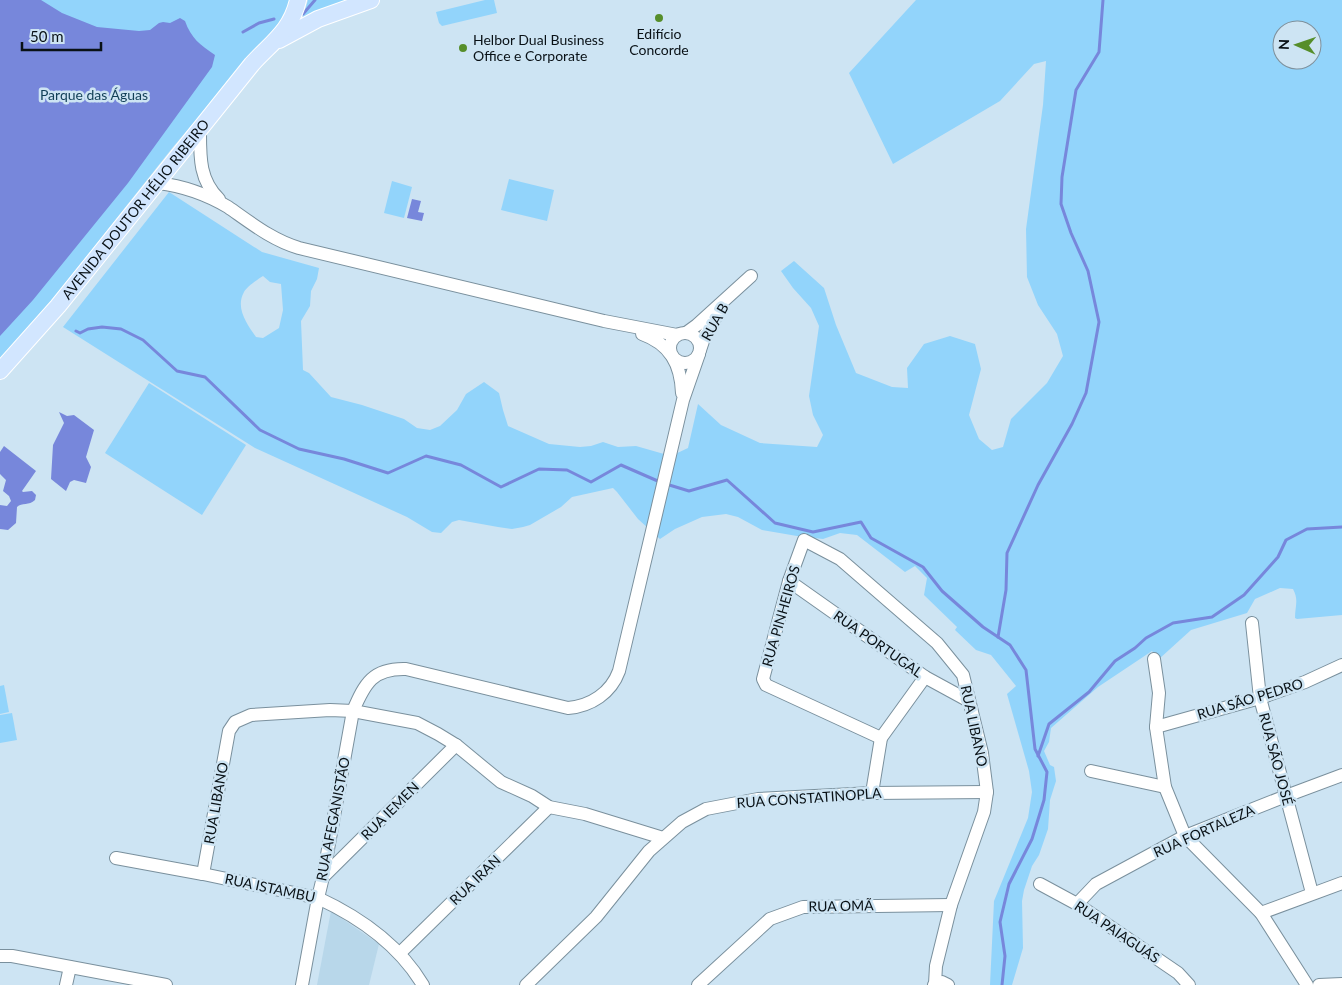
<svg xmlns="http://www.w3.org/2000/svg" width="1342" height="985" font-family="Lato,sans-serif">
  <rect width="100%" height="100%" fill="#cde4f3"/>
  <polygon fill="#b8d7ea" points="331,911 379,944 369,985 317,985"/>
  <g fill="#92d4fb" fill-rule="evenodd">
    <polygon points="0,0 294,0 289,11 173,147 55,296 0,360"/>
    <polygon points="308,0 351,0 301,23"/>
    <polygon points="485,0 494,0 497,13 442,26 439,23 436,12"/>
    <path d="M916 0H1342V615L1297 619 1295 618C1295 606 1299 600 1293 589L1280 588 1255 599 1247 613 1191 630 1159 659 1152 651 1098 687 1051 728 1049 742 1044 751 1050 765 1054 767 1056 781 1050 800 1048 829 1039 855 1032 866 1024 890 1022 901 1023 948 1012 985H990L994 901 1028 818 1032 792 1029 771 1007 694 1016 686 991 655 976 650 955 630 957 627 924 595 927 578 915 566 905 572 857 535 840 533 823 539 797 536 762 530 738 517 726 514 702 517 675 529 660 539 638 519 617 492 613 488 572 497 561 507 530 525 523 527 512 529 498 527 459 520 452 522 441 533 432 532 407 517 255 448 63 327 169 192 262 252 319 268 317 279 311 291 310 306 301 321 303 370 309 373 331 397 362 405 404 419 417 428 430 430 440 426 457 410 466 394 484 382 499 393 503 410 508 426 549 444 580 447 591 446 603 442 618 447 636 446 671 456 688 448 698 404 721 425 760 443 817 447 823 435 813 415 809 396 819 326 811 308 793 288 781 271 794 261 824 288 836 325 856 373 892 387 908 388 907 368 924 344 950 336 975 344 981 369 969 415 979 439 992 450 1003 447 1011 419 1047 383 1063 356 1057 334 1038 305 1027 277 1026 229 1043 105 1046 61 1034 64 1000 101 893 164 849 73ZM1282 30H1312V60H1282ZM263 276 270 282 281 284 283 310 279 328 263 338 256 337C247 324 235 308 244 292 247 286 257 280 263 276Z"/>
    <polygon points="509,179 554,190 547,221 501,210"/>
    <polygon points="392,181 412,187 404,218 384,213"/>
    <polygon points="149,383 246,445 202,515 105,453"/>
    <polygon points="4,685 9,712 0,714 0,686"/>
    <polygon points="12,713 17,740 0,743 0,715"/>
  </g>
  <g fill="#7787db">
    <path d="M0 0H41L62 13 97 27 139 31 150 30 159 23 163 22 170 23 180 18 185 21C191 38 200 45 215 55L212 67 128 183 33 300 0 336Z"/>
    <polygon points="412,199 421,201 418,212 424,213 422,221 407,218"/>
    <polygon points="59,412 67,416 74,415 94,430 86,457 91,467 86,483 74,480 70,482 66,491 51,479 53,445 64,423"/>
    <path d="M4 446 36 471 22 491 23 492 32 491 36 495 35 500C29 506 22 502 17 507L16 523 8 530 0 529V505L7 506 11 501 9 496 3 491 6 480 0 474V452Z"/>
  </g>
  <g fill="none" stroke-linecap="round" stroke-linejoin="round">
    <g stroke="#7787db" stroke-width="3">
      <polyline points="303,14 315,0"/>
      <polyline points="243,32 259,23 274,19"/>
      <polyline points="76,331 80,333 88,329 102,327 121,329 143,340 177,371 205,377 260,430 299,449 344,459 388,473 426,456 461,465 501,487 539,469 567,470 591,482 621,465 660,482"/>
      <polyline points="666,484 689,491 727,480 775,523 813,532 861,522 871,538 923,567 942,591 983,627 1010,645 1026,670 1035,749 1047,772 1044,800 1032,839 1009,884 1000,922 1005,956 1002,985"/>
      <polyline points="998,637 1006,590 1007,553 1038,485 1072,424 1086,393 1099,322 1088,271 1071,233 1061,204 1062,177 1076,90 1099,52 1103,0"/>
      <polyline points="1038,756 1049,724 1089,692 1115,661 1135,648 1146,638 1173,623 1212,617 1244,595 1278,557 1286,540 1307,529 1342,527"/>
    </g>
    <defs>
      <g id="minor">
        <path d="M200 130C200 156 199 180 219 199"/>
        <path d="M158 183C183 186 206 194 228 207 251 223 272 240 299 248L604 321 677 335"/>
        <circle cx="685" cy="348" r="15"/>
        <polyline points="686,333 697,325 751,276"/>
        <path d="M642 334C670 344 681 364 682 393"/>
        <polyline points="700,350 705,335 720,310"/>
        <polyline points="789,581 925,677 969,701"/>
        <polyline points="1252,623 1260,698 1312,893"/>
        <polyline points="1154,659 1159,693 1156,727 1165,787 1185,836 1261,913 1307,985"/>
        <polyline points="1156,727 1260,698 1305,682 1342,665"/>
        <polyline points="881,738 766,685 763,679 789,581 804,540 840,559 937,643 963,675 982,753 987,792 984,812 951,905 936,966 935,984"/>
        <polyline points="1091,771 1165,787"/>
        <polyline points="872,793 881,738 925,677"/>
        <path d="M116 858 203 874 318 898C359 917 399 945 423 985"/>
        <polyline points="203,874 229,731 235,722 251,715 330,710 353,711 417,723 438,734 456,745 501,782 532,796 549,807 585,814 663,838"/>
        <polyline points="323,877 456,745"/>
        <polyline points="1040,884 1077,904 1178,973 1189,985"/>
        <polyline points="1077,904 1096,884 1185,836 1286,796 1342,775"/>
        <polyline points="1261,913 1342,883"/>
        <polyline points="400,953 549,807"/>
        <polyline points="0,956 12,956 166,985"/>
        <polyline points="66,985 70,967"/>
        <path d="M302 985 318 898 323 877 353 711C365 683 373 668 406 669L568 708C591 706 611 693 619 671L683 400 699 354"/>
        <polyline points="526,985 596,917 649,851 682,822 706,809 758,799 872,793 987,792"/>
        <polyline points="698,985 770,919 803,907 951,905"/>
        <polyline points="934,985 942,982 948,985"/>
        <polyline points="1319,985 1342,984"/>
      </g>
      <g id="major">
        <polyline points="279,40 318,19 371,0"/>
        <path id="s1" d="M0 371 58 306 252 64C272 42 291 31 298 0"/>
      </g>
    </defs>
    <use href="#minor" stroke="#7a909d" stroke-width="14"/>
    <use href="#major" stroke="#fff" stroke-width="18"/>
    <use href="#minor" stroke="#fff" stroke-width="12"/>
    <use href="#major" stroke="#d2e6ff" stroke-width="16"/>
  </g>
  <g fill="#568e2a" stroke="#cde4f3" stroke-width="2">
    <circle cx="659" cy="18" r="5"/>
    <circle cx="463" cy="48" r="5"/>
  </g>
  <g text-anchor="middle" stroke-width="5" stroke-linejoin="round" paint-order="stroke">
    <g font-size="14" fill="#091116" stroke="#cde4f3">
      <text x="659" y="39">Edifício<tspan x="659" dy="16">Concorde</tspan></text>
      <text x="473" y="45" text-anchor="start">Helbor Dual Business<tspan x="473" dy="16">Office e Corporate</tspan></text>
    </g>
    <g font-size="14" fill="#113f56" stroke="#cde4f3">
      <text x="94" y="100">Parque das Águas</text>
    </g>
    <g font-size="14" fill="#091116" stroke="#cde4f3">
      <text dy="5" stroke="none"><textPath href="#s1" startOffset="211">AVENIDA DOUTOR HÉLIO RIBEIRO</textPath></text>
      <text transform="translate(715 322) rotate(-61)" y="5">RUA B</text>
      <text transform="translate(781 616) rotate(-74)" y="5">RUA PINHEIROS</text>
      <text transform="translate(878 644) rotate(35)" y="5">RUA PORTUGAL</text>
      <text transform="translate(1250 699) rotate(-17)" y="5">RUA SÃO PEDRO</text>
      <text transform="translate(974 726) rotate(78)" y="5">RUA LIBANO</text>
      <text transform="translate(1276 759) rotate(75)" y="5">RUA SÃO JOSÉ</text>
      <text transform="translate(809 798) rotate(-4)" y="5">RUA CONSTATINOPLA</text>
      <text transform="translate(216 803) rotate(-80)" y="5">RUA LIBANO</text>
      <text transform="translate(390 811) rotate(-45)" y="5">RUA IEMEN</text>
      <text transform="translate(333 819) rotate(-79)" y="5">RUA AFEGANISTÃO</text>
      <text transform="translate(1204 831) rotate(-24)" y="5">RUA FORTALEZA</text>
      <text transform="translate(475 880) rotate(-44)" y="5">RUA IRAN</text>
      <text transform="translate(270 888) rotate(12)" y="5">RUA ISTAMBU</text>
      <text transform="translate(841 906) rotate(-1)" y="5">RUA OMÃ</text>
      <text transform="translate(1117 932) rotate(34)" y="5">RUA PAIAGUÁS</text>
    </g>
  </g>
  <g transform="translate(1297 45) rotate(272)"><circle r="24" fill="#cde4f3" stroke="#7f909b"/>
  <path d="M0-4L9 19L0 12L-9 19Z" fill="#568e2a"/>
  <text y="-8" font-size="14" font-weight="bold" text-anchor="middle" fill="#091116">N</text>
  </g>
  <path d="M22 42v8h79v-8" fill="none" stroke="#091116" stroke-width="2.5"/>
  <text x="30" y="42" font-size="15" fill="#091116" stroke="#cde4f3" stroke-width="4" paint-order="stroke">50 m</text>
</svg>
